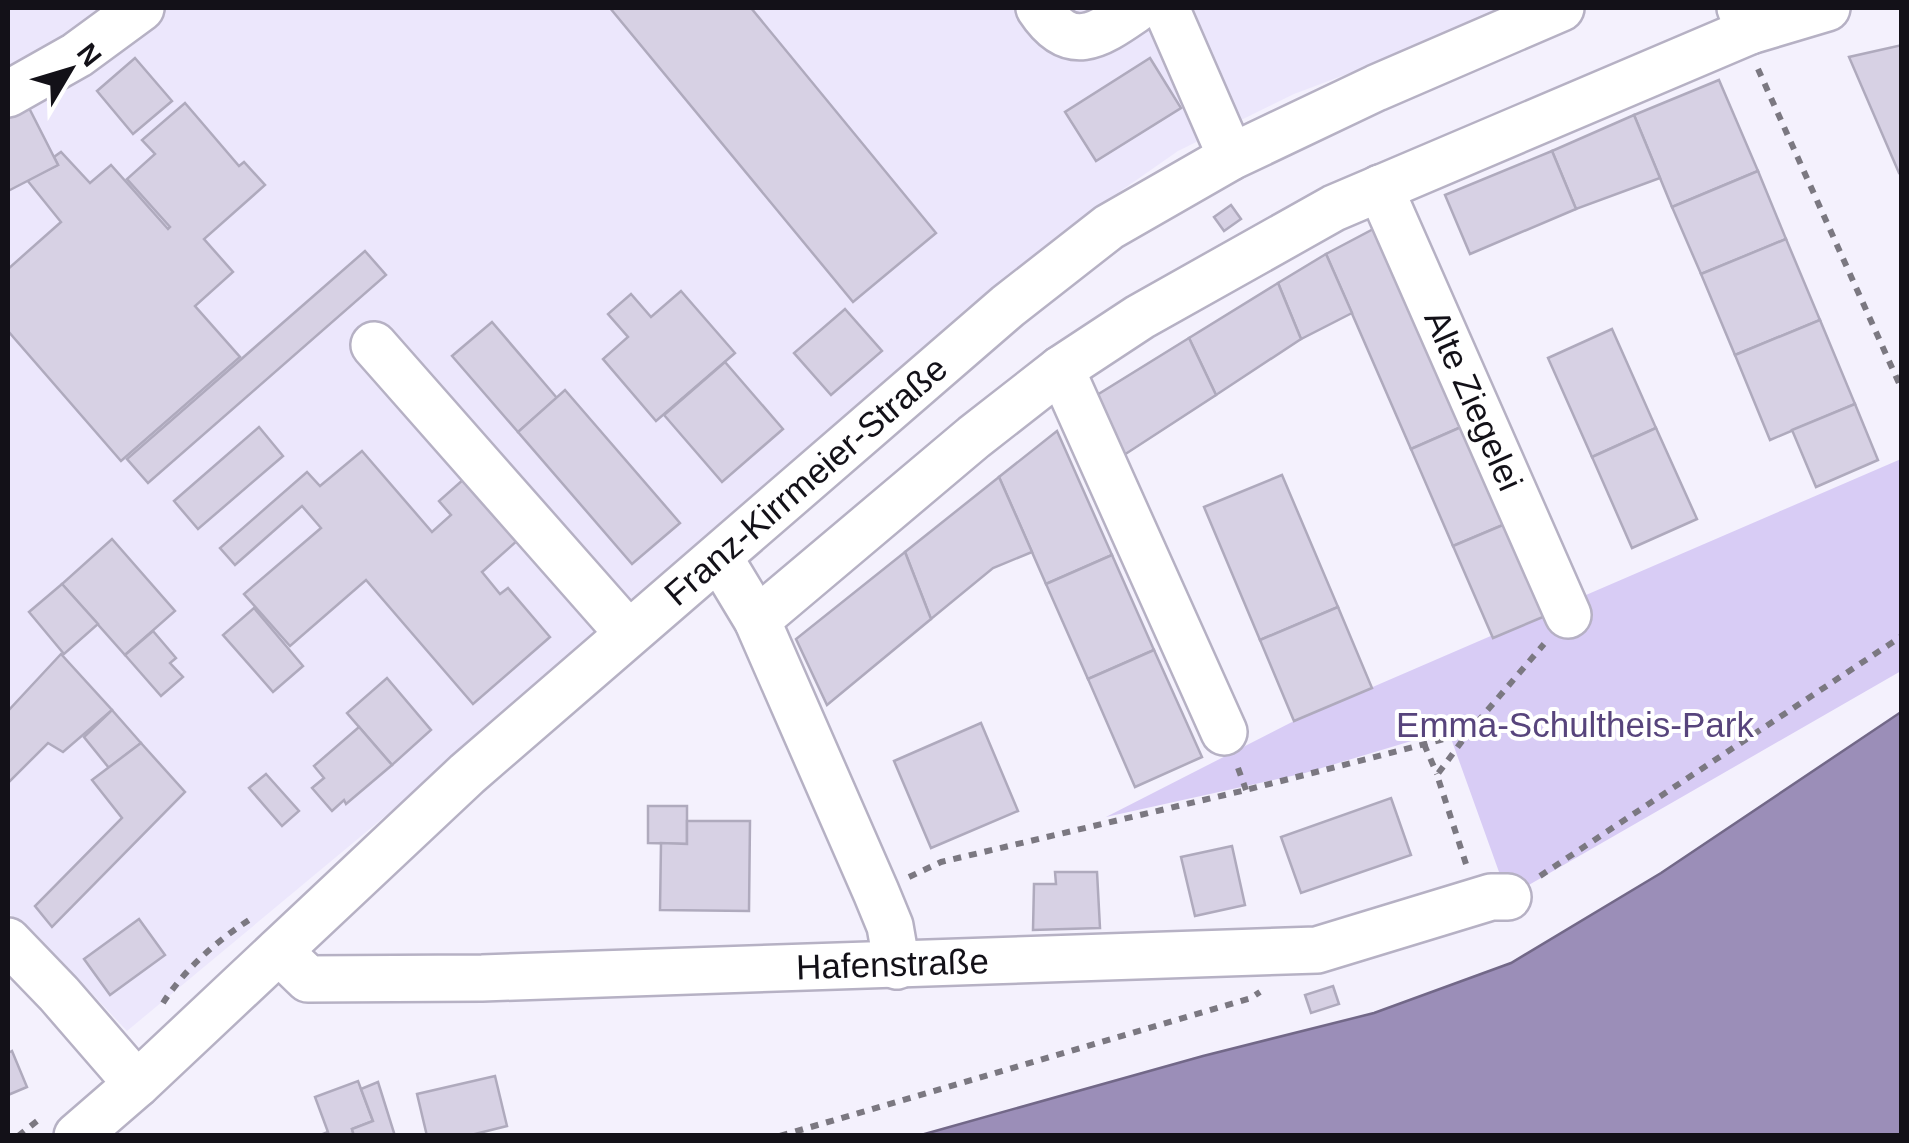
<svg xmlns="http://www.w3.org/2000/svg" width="1909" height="1143" font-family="Arial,sans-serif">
  <rect width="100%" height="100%" fill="#f4f1fd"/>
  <polygon fill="#ece7fc" points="8,8 1522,8 1294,94 1178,151 1062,232 967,308 514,709 127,1031 35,933 8,913"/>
  <polygon fill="#d8ccf5" points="1901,459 1901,671 1508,897 1448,730 1305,773 1106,817 1294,721"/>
  <polygon fill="#9b8eb8" stroke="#726888" stroke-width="2.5" points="1901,712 1901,1135 921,1135 1203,1056 1374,1013 1511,963 1661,873"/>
  <g fill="#d7d1e4" stroke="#afaabd" stroke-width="2.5">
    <polygon points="610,8 751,8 936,233 853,302"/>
    <polygon points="1902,45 1902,172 1899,173 1849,57"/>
    <polygon points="135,58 172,101 133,134 97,91"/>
    <polygon points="1150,58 1181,108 1096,161 1065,112"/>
    <polygon points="1719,80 1758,171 1672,207 1634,115"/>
    <polygon points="185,103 239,166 244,162 265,185 204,239 233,272 195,306 240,357 121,461 8,331 8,269 61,222 27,180 58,165 54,157 61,152 90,183 111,165 168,229 170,227 127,179 155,154 142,140"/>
    <polygon points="27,104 58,165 8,191 8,114"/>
    <polygon points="1634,115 1660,178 1576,209 1552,151"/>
    <polygon points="1552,151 1576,209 1470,254 1445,195"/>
    <polygon points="1758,171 1786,239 1701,274 1672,207"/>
    <polygon points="1231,205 1241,219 1224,231 1214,217"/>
    <polygon points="1381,225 1468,424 1411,449 1326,254"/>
    <polygon points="1786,239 1820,320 1735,355 1701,274"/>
    <polygon points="365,251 386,275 148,483 127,459"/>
    <polygon points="1326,254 1352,313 1301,339 1278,283"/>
    <polygon points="1278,283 1301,339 1216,395 1189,338"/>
    <polygon points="681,291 735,353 656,421 603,359 628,337 608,314 631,294 651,317"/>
    <polygon points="845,309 882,351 831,395 794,353"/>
    <polygon points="1820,320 1855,404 1770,440 1735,355"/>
    <polygon points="492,322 557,398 518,432 452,356"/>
    <polygon points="1612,329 1656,428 1592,457 1548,358"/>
    <polygon points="1189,338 1216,395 1124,455 1097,395"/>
    <polygon points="725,362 783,429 722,482 664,415"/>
    <polygon points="565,390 680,523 632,564 518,432"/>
    <polygon points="1855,404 1878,460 1816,487 1792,430"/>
    <polygon points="1468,424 1510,522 1453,546 1411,449"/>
    <polygon points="259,427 283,456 198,529 174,501"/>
    <polygon points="1656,428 1697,519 1632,548 1592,457"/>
    <polygon points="1057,431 1112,555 1046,584 999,477"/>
    <polygon points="362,451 432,532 451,515 439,501 465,478 518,540 482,572 500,594 508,588 550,637 473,704 366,580 290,646 244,594 321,528 302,506 235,565 220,548 307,472 320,486"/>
    <polygon points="1282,475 1338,607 1260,640 1204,507"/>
    <polygon points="999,477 1032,552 993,568 931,619 905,552"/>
    <polygon points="1510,522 1550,614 1493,638 1453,546"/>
    <polygon points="112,539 175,611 125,655 62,584"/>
    <polygon points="905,552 931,619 827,705 796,639"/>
    <polygon points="1112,555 1154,650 1088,679 1046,584"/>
    <polygon points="62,584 98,624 64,654 29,612"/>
    <polygon points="1338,607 1372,688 1294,721 1260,640"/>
    <polygon points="254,608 303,666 273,692 223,635"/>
    <polygon points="153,631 176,658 170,663 183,677 161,696 125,655"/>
    <polygon points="1154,650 1202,757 1135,787 1088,679"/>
    <polygon points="61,654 112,710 63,752 48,743 8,783 8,711"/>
    <polygon points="387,678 431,730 392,765 347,713"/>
    <polygon points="112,710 141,743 109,768 84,737"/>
    <polygon points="981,723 1018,811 931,848 894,761"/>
    <polygon points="359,727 392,765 346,804 344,800 332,811 312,788 324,778 314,766"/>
    <polygon points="141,743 185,792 52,927 35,906 122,818 92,780"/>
    <polygon points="266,774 299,811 282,826 249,788"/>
    <polygon points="1391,798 1411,855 1301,893 1281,837"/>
    <polygon points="648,806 687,806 687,844 648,843"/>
    <polygon points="687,821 750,821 749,911 660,910 661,843 687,844"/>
    <polygon points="1232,846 1245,905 1195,916 1181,857"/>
    <polygon points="1055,872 1097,872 1100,928 1033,930 1034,884 1056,884"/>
    <polygon points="139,919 165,955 110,995 84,959"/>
    <polygon points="1333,986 1339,1004 1311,1013 1305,995"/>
    <polygon points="12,1051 27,1087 8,1095 8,1053"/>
    <polygon points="495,1076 507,1126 467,1136 427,1136 417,1094"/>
    <polygon points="358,1081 373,1121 352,1129 354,1136 318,1136 328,1132 315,1097"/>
    <polygon points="378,1082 395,1136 354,1136 352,1129 373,1121 361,1089"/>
  </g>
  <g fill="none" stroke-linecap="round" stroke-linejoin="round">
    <defs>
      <g id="minor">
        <path d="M1039 8C1071 57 1100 34 1138 8"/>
        <polyline points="1166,8 1231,157"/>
        <polyline points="1740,8 1750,31 1827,8"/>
        <polyline points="8,94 77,55 141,8"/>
        <path id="s1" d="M1380 188 1568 615"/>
        <polyline points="374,345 628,633"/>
        <polyline points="1061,369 1224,732"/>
        <polyline points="719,557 757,620 876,892 890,926 897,966"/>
        <polyline points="757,620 974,437 1061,369 1140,317 1334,208 1750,31"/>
        <polyline points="8,941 59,994 137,1084"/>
        <path id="s2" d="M279 951 308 979 482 978 1317 950 1491 897H1508"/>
        <path id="s3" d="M77 1136 137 1084 467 774 1008 306 1109 227 1231 157 1376 88 1561 8"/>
      </g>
    </defs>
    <use href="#minor" stroke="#b6b1c4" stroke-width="50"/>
    <g stroke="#7b7881" stroke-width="6" stroke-dasharray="8 8" stroke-linecap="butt">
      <polyline points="1758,69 1902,390"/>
      <polyline points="1424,744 1437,774"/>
      <polyline points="1238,768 1246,790"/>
      <polyline points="1466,864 1437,775 1468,733 1544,644"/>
      <polyline points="1540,876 1902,636"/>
      <polyline points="909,877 941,862 1246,790 1468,733"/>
      <path d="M163 1003C186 967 219 939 255 916"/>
      <polyline points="18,1136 41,1118"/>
      <polyline points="780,1136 1251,998 1260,992"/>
    </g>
    <use href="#minor" stroke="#fff" stroke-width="45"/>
  </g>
  <g text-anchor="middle" stroke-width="8" stroke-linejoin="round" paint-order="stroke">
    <g font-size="35" fill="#131118" stroke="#fff">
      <text dy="12" stroke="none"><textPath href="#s1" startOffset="232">Alte Ziegelei</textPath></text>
      <text dy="12" stroke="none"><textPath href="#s3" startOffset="980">Franz-Kirrmeier-Straße</textPath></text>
      <text dy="12" stroke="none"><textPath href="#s2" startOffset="625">Hafenstraße</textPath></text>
    </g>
    <g font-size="35" fill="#57447c" stroke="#fff">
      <text x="1575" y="737">Emma-Schultheis-Park</text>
    </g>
  </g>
  <rect width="1909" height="1143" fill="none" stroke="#131118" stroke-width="20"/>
  <g transform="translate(70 70) rotate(52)" stroke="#ffffff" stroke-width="8" paint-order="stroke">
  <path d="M0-8L18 38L0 25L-18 38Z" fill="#131118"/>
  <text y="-15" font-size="28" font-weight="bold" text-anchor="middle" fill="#131118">N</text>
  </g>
</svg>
